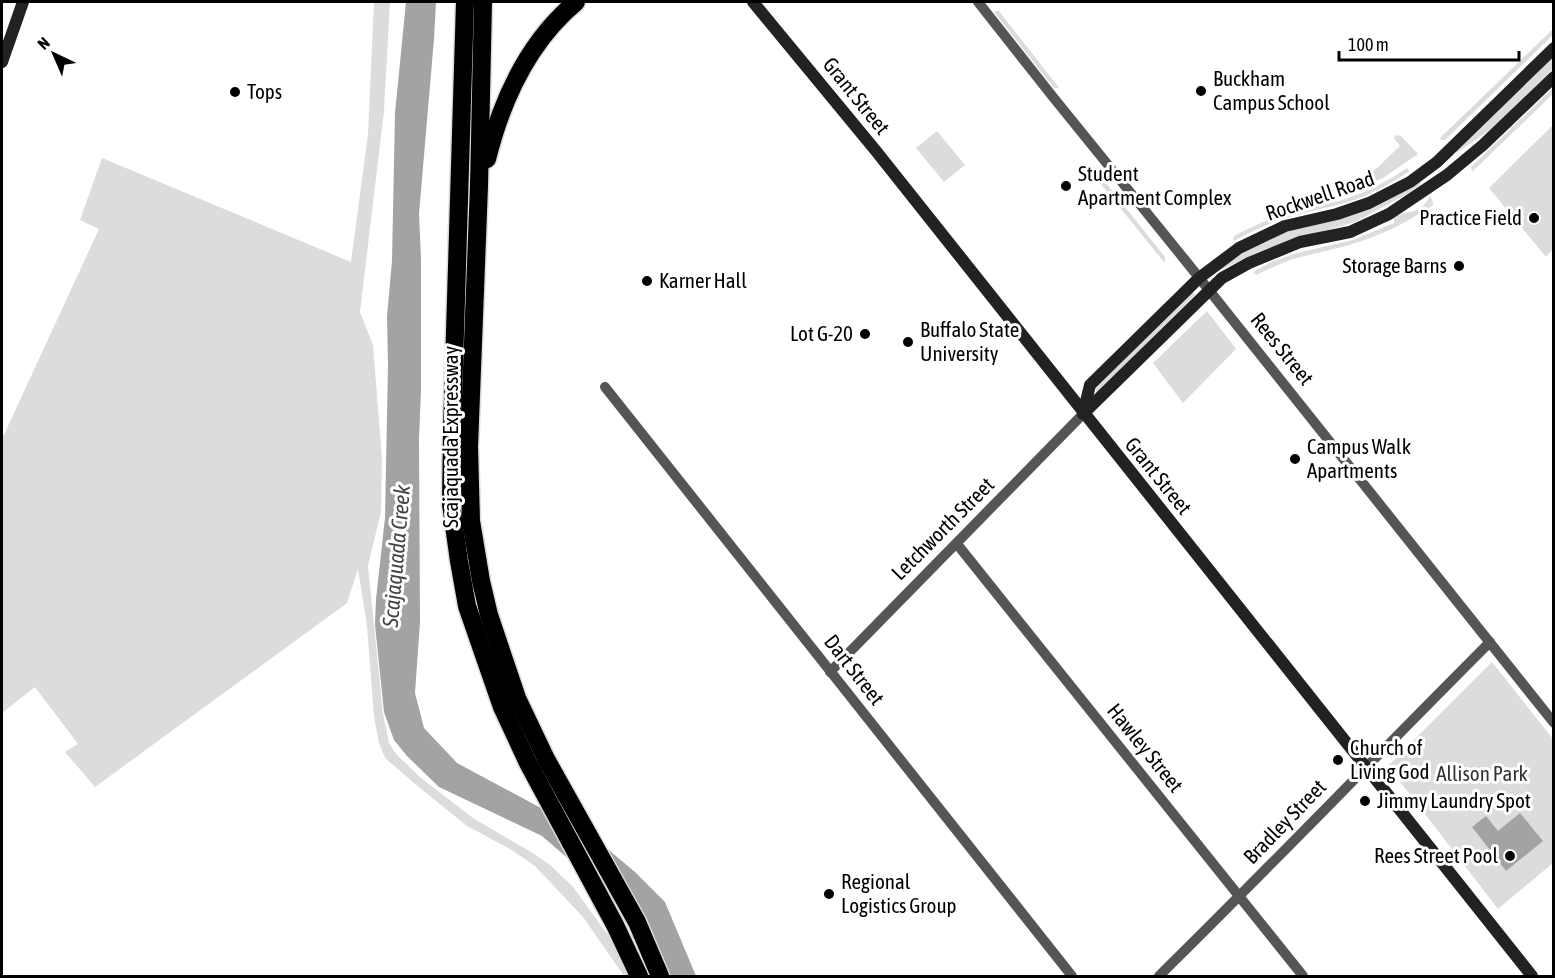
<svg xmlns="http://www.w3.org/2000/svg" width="1555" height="978" font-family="'Asap Condensed',sans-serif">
  <rect width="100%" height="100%" fill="#fff"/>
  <g fill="#dcdcdc">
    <polygon points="374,2 390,2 384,111 360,312 373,345 382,458 381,512 368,566 383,714 389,743 397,755 421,778 473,818 531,852 549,864 573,887 624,957 635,976 624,976 583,917 535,866 510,849 467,826 420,788 385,758 379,743 374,717 367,626 358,569 347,603 95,787 65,752 78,744 35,687 2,713 2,439 99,229 80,220 102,158 351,262 368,134"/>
    <polygon points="996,11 999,11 1059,88 1054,88 994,12"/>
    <polygon points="1553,29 1553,35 1445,140 1441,140 1440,138"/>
    <polygon points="1553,55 1553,69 1490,130 1458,152 1456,152"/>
    <polygon points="1553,88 1553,94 1472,172 1471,167"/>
    <polygon points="1553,125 1553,249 1546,257 1489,188"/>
    <polygon points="937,131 965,165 944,182 916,148"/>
    <polygon points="1396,135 1401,136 1418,154 1383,178 1354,190 1400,146 1394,138"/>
    <path d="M1407 168 1410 171C1390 184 1370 195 1348 202 1328 208 1308 211 1289 217 1270 223 1252 231 1234 241L1233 239 1234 236C1252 227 1270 218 1290 212 1303 208 1317 206 1331 203 1359 196 1384 184 1407 168Z"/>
    <polygon points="1097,175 1102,178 1165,257 1165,262 1163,261 1097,179"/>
    <path d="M1420 181 1421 182 1420 185 1409 193 1355 222 1286 242 1261 251 1216 272V269C1238 256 1259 243 1282 234 1303 225 1327 222 1349 216 1375 208 1397 195 1420 181Z"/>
    <path d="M1430 196 1433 202V205C1407 223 1379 236 1349 245 1330 251 1310 254 1290 260 1279 264 1267 270 1256 275L1253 272 1271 262 1297 253 1353 240 1394 223V219C1405 207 1418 219 1430 196Z"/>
    <polygon points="1192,292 1195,295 1099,391 1096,392 1096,388"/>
    <polygon points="1207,311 1236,349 1183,403 1153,363"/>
    <polygon points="1492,662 1553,739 1553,863 1498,909 1388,766"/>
  </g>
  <g fill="#a3a3a3">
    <polygon points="406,2 436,2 434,39 419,214 421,259 421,390 419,439 420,622 415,693 424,728 457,763 539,807 566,814 635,872 665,902 696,976 668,976 663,957 608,893 542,836 439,787 407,756 394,740 384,712 375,625 376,599 385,518 388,365 387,316 392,261 395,113"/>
    <polygon points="1520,813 1543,841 1506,871 1472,827 1486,816 1498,831"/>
  </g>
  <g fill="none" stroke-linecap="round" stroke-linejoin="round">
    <defs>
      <g id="highway">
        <polyline points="465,2 452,431 451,504 459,561 467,606 502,707 528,763 615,925 639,976"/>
        <polyline points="483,2 479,186 469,447 471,521 481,581 489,615 517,698 546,759 637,922 660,976"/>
        <path d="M487 159C502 99 528 42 576 2"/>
      </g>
    </defs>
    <use href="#highway" stroke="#dbdbdb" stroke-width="21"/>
    <g stroke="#555" stroke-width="10">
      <polyline points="978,2 1053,97 1185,260 1554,723"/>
      <polyline points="605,387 1072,976"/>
      <polyline points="957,544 1303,976"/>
      <polyline points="830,672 1083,414"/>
      <path d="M1159 976C1270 867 1379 753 1490 642"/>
    </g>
    <g stroke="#222" stroke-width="12">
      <polyline points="753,2 876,151 1532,976"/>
      <polyline points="2,62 23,2"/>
      <polyline points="1085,412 1222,278 1249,263 1300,242 1350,232 1389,214 1447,175 1483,145 1554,77"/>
      <polyline points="1083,414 1090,385 1199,278 1239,248 1285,226 1337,214 1369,203 1410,182 1437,162 1554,48"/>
    </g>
    <use href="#highway" stroke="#000" stroke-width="18"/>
  </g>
  <g fill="#000" stroke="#fff" stroke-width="2">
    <circle cx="1201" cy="91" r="6"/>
    <circle cx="235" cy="92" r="6"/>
    <circle cx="1066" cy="186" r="6"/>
    <circle cx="1534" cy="218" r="6"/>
    <circle cx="1459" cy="266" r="6"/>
    <circle cx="647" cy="281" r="6"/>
    <circle cx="865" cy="334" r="6"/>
    <circle cx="908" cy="342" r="6"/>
    <circle cx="1295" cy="459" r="6"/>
    <circle cx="1338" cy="760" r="6"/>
    <circle cx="1365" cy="801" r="6"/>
    <circle cx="1510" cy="856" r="6"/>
    <circle cx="829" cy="894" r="6"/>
  </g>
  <g text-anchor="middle" stroke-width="6" stroke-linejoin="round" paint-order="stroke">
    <g font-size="21" fill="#000" stroke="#fff" text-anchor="start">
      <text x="1213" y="86">Buckham<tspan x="1213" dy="24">Campus School</tspan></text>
      <text x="247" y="99">Tops</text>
      <text x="1078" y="181">Student<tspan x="1078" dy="24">Apartment Complex</tspan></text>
      <text x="1522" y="225" text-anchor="end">Practice Field</text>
      <text x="1447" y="273" text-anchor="end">Storage Barns</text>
      <text x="659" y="288">Karner Hall</text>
      <text x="920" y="337">Buffalo State<tspan x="920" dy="24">University</tspan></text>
      <text x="853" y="341" text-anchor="end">Lot G-20</text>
      <text x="1307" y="454">Campus Walk<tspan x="1307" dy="24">Apartments</tspan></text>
      <text x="1350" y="755">Church of<tspan x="1350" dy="24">Living God</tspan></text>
      <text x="1377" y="808">Jimmy Laundry Spot</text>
      <text x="1498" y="863" text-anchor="end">Rees Street Pool</text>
      <text x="841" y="889">Regional<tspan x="841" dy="24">Logistics Group</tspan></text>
    </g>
    <g font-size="21" fill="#000" stroke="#fff">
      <text transform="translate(856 96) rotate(51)" y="7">Grant Street</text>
      <text transform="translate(1320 196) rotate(-19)" y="7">Rockwell Road</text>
      <text transform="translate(1282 349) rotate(51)" y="7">Rees Street</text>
      <text transform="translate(451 437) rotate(-90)" y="7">Scajaquada Expressway</text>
      <text transform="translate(1158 476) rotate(51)" y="7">Grant Street</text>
      <text transform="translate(943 529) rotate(-45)" y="7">Letchworth Street</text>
      <text transform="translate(854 670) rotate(52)" y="7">Dart Street</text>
      <text transform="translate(1145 748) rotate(51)" y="7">Hawley Street</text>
      <text transform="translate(1285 822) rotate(-46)" y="7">Bradley Street</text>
    </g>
    <g font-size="21" fill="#333" stroke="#fff">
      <text x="1482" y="781">Allison Park</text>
    </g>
    <g font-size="22" font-style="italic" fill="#444" stroke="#fff">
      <text transform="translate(396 556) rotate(-85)" y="8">Scajaquada Creek</text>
    </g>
  </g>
  <rect width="1555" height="978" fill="none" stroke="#000000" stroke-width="6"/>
  <g transform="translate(54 54) rotate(316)" stroke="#ffffff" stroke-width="4.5" paint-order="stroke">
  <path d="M0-4.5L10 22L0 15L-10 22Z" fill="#000000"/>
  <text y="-9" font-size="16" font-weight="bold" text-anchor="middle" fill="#000000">N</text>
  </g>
  <path d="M1339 51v9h180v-9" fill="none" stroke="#000000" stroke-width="3"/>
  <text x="1348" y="51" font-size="18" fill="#000000" stroke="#ffffff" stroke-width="4.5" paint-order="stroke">100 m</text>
</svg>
